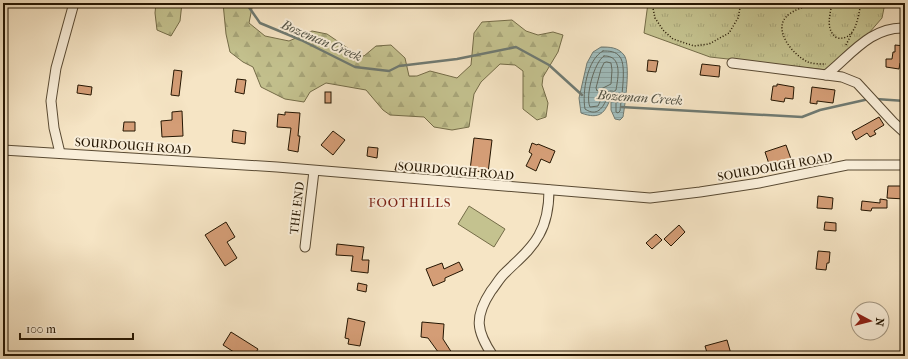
<svg xmlns="http://www.w3.org/2000/svg" width="908" height="359" font-family="'IM FELL French Canon',serif">
  <defs>
    <pattern id="grass-tufts" width="24" height="20" patternUnits="userSpaceOnUse"><rect width="24" height="20" fill="#c4c28f"/><path d="M3 7l-1-3M5 7V3M7 7l1-3M15 17l-1-3M17 17v-4M19 17l1-3" fill="none" stroke="#a8a67a"/></pattern>
    <pattern id="forest-firs" width="22" height="20" patternUnits="userSpaceOnUse"><rect width="22" height="20" fill="#c4c28f"/><path d="M5 1l3.5 6h-7zM16 11l3.5 6h-7z" fill="#a8a67a"/></pattern>
    <pattern id="water-rules" width="6" height="5" patternUnits="userSpaceOnUse"><rect width="6" height="5" fill="#a0bdbd"/><path d="M0 2.5h6" fill="none" stroke="#8aa2a1"/></pattern>
  </defs>
  <rect width="100%" height="100%" fill="#f6e5c5"/>
  <filter id="stains"><feTurbulence type="fractalNoise" baseFrequency=".005" numOctaves="4"/><feColorMatrix values="0 0 0 0 .2 0 0 0 0 .09 0 0 0 0 .02 0 0 0 .5 -.17"/></filter>
  <radialGradient id="worn" r=".72"><stop offset=".6" stop-color="#630" stop-opacity="0"/><stop offset="1" stop-color="#630" stop-opacity=".3"/></radialGradient>
  <polygon fill="url(#grass-tufts)" stroke="#746c48" points="648,3 885,3 882,18 836,71 710,57 644,33"/>
  <g fill="url(#forest-firs)" stroke="#746c48">
    <polygon points="156,3 182,3 180,21 171,36 157,30 155,13"/>
    <polygon points="223,3 253,3 249,23 265,36 289,41 312,31 327,34 358,55 364,56 376,46 391,45 405,58 409,76 417,76 430,71 457,78 471,65 474,33 482,22 512,20 526,31 538,35 553,32 563,35 558,52 543,77 542,85 548,103 546,117 537,120 523,109 523,71 515,65 500,64 481,82 474,94 469,127 452,130 434,127 424,117 390,115 383,110 366,90 326,83 310,92 304,102 285,99 261,87 253,67 243,62 230,52 226,34"/>
  </g>
  <polygon fill="#c4c28f" stroke="#746c48" points="469,206 505,229 494,247 458,224"/>
  <path fill="url(#water-rules)" stroke="#6f7a72" d="M601 47C609 47 618 47 624 55 631 64 625 104 623 117L620 120 615 119 611 110V97C605 113 600 120 581 113L579 98 587 63 593 52Z"/>
  <g fill="none" stroke-linecap="round" stroke-linejoin="round">
    <g stroke="#626a60" stroke-width="1">
      <path d="M603 51C609 51 616 51 620 57 627 66 621 99 620 111L618 113 616 112V99L612 96 607 98C603 108 597 117 585 109 582 93 587 59 603 51Z"/>
      <path d="M604 56C623 55 618 78 616 90 611 93 617 91 610 91 603 92 601 100 598 106L590 107C585 97 594 62 604 56Z"/>
      <polygon points="607,62 611,63 612,70 611,84 597,91 596,88 601,69 604,63"/>
    </g>
    <g stroke="#6f7a72" stroke-width="2.5">
      <polyline points="246,3 260,23 301,40 355,67 389,71 399,66 457,59 516,47 549,65 582,95"/>
      <polyline points="876,99 905,101"/>
      <polyline points="621,107 802,117 820,110 869,99"/>
    </g>
  </g>
  <g fill="#d49d76" stroke="#251602">
    <polygon points="895,45 905,46 905,63 900,63 899,69 886,67 886,59 892,59 893,52 895,52"/>
    <polygon points="648,60 658,61 656,72 647,71"/>
    <polygon points="702,64 720,66 719,77 700,75"/>
    <polygon points="174,70 182,71 179,96 171,95"/>
    <polygon points="237,79 246,80 244,94 235,92"/>
    <polygon points="777,84 794,87 793,99 785,98 784,102 771,100 773,86 777,86"/>
    <polygon points="78,85 92,87 91,95 77,93"/>
    <polygon points="812,87 835,90 833,103 817,101 817,104 810,103"/>
    <rect x="325" y="92" width="6" height="11"/>
    <polygon points="182,111 183,136 162,137 161,121 172,120 172,112"/>
    <polygon points="285,112 300,113 298,136 300,136 298,152 288,150 291,128 277,127 278,114 285,115"/>
    <polygon points="879,117 884,125 874,131 876,134 870,137 867,133 856,140 852,132"/>
    <polygon points="124,122 135,122 135,131 123,131"/>
    <polygon points="233,130 246,132 245,144 232,142"/>
    <polygon points="333,131 345,140 333,155 321,145"/>
    <polygon points="474,138 492,140 488,173 470,170"/>
    <polygon points="532,143 537,145 538,144 555,151 550,163 541,159 536,171 526,166 532,154 529,152"/>
    <polygon points="786,145 791,159 780,163 781,167 771,170 765,152"/>
    <polygon points="368,147 378,148 377,158 367,156"/>
    <polygon points="397,163 406,165 405,172 395,170"/>
    <polygon points="888,186 905,186 905,199 887,198"/>
    <polygon points="818,196 833,198 832,209 817,208"/>
    <polygon points="880,199 887,200 887,208 872,208 871,211 861,210 862,201 880,203"/>
    <polygon points="226,222 235,237 227,242 237,258 225,266 205,235"/>
    <polygon points="825,222 836,223 836,231 824,230"/>
    <polygon points="679,225 685,232 671,246 664,239"/>
    <polygon points="656,234 662,240 652,249 646,243"/>
    <polygon points="337,244 364,247 362,260 369,260 368,273 351,271 353,256 336,255"/>
    <polygon points="818,251 830,252 829,263 827,263 826,270 816,269"/>
    <polygon points="459,262 463,270 445,278 445,281 433,286 426,269 442,263 444,269"/>
    <polygon points="358,283 367,285 366,292 357,290"/>
    <polygon points="348,318 365,322 360,346 348,344 349,339 345,338"/>
    <polygon points="422,322 444,324 443,339 452,353 448,356 441,356 428,338 421,337"/>
    <polygon points="231,332 258,349 254,356 240,356 223,345"/>
    <polygon points="727,340 731,354 725,356 708,356 705,346"/>
  </g>
  <g fill="none" stroke-linecap="round" stroke-linejoin="round">
    <defs>
      <g id="minor">
        <polyline points="732,63 842,77 857,83 893,122 905,133"/>
        <path d="M826 75C850 56 871 26 905 28"/>
        <polyline points="3,150 277,167 650,198 700,192 759,183 847,165 905,165"/>
        <polyline points="60,153 54,128 51,101 56,68 74,3"/>
        <polyline points="305,247 314,171"/>
        <path d="M493 356C476 331 474 317 491 291 496 285 500 277 506 272 518 260 531 250 539 235 547 221 549 206 549 190"/>
      </g>
    </defs>
    <use href="#minor" stroke="#594a33" stroke-width="11"/>
    <g stroke="#251602" stroke-width="1.5" stroke-dasharray="1 2" stroke-linecap="butt">
      <polyline points="652,3 655,18 663,30 673,39 694,46 709,44 729,33 738,18 741,3"/>
      <path d="M813 3C805 7 792 10 786 17 773 31 794 56 808 62 813 64 820 64 826 64"/>
      <path d="M832 3C830 15 825 30 837 38 856 41 858 17 861 3"/>
      <polyline points="846,45 852,33"/>
    </g>
    <use href="#minor" stroke="#f9eed9" stroke-width="9"/>
  </g>
  <g text-anchor="middle" stroke-width="4" stroke-linejoin="round" paint-order="stroke">
    <g font-size="12" fill="#251602" stroke="#f9eed9">
      <text transform="translate(133 146) rotate(4)" y="4">SOURDOUGH ROAD</text>
      <text transform="translate(775 167) rotate(-10)" y="4">SOURDOUGH ROAD</text>
      <text transform="translate(456 171) rotate(5)" y="4">SOURDOUGH ROAD</text>
      <text transform="translate(297 208) rotate(-83)" y="4">THE END</text>
    </g>
    <g font-size="13" font-style="italic" fill="#505043" stroke="#f9eed9">
      <text transform="translate(322 40) rotate(23)" y="5">Bozeman Creek</text>
      <text transform="translate(640 97) rotate(4)" y="5">Bozeman Creek</text>
    </g>
    <g font-size="13" letter-spacing="1" fill="#7a1f14" stroke="#f9eed9">
      <text x="410" y="207">FOOTHILLS</text>
    </g>
  </g>
  <rect width="908" height="359" fill="none" stroke="#f6e5c5" stroke-width="16"/>
  <rect x="4" y="4" width="900" height="351" fill="none" stroke="#251602" stroke-width="2"/>
  <rect x="8" y="8" width="892" height="343" fill="none" stroke="#251602"/>
  <g transform="translate(870 321) rotate(97)"><circle r="19" fill="#f9eed9" stroke="#a49883"/>
  <path d="M0-3L7 15L0 10L-7 15Z" fill="#8f2418"/>
  <text y="-6" font-size="11" font-weight="bold" text-anchor="middle" fill="#251602">N</text>
  </g>
  <path d="M20 333v6h113v-6" fill="none" stroke="#251602" stroke-width="2"/>
  <text x="26" y="333" font-size="12" fill="#251602" stroke="#f9eed9" stroke-width="3" paint-order="stroke">100 m</text>
  <rect width="100%" height="100%" filter="url(#stains)"/>
  <rect width="100%" height="100%" fill="url(#worn)"/>
</svg>
